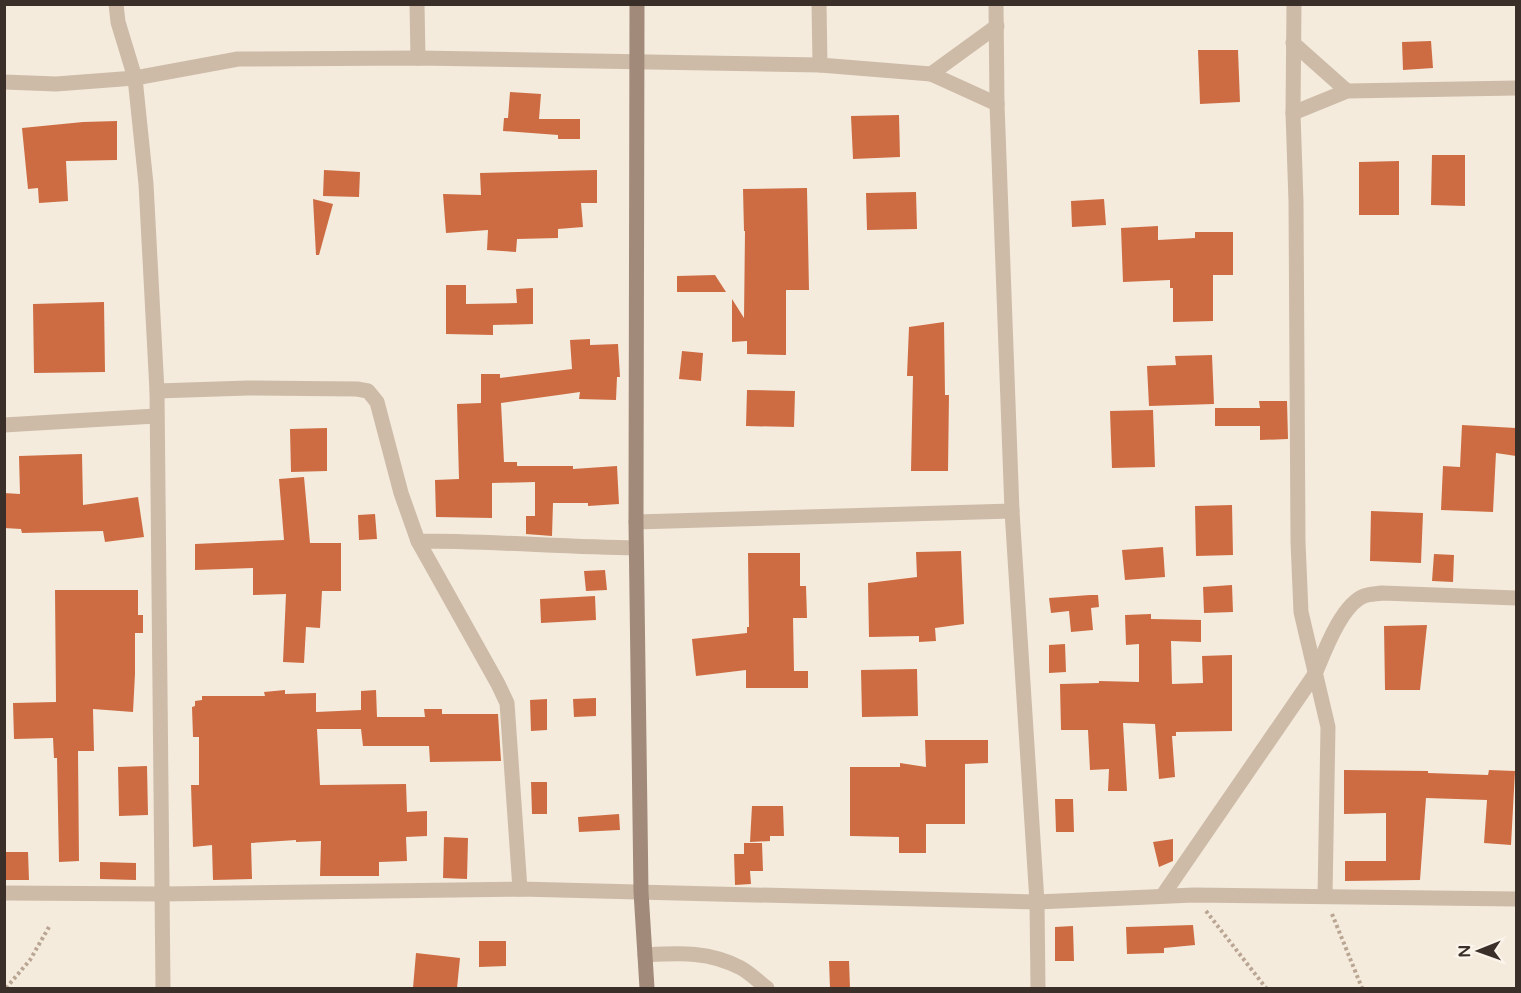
<svg xmlns="http://www.w3.org/2000/svg" width="1521" height="993" font-family="'Varela Round',sans-serif">
  <rect width="100%" height="100%" fill="#f4ebdd"/>
  <g fill="#cd6c42">
    <polygon points="1431,41 1433,68 1403,70 1402,42"/>
    <polygon points="1198,50 1238,50 1240,102 1200,104"/>
    <polygon points="510,92 541,94 539,119 580,119 580,139 558,139 558,135 503,131 504,118 508,118"/>
    <polygon points="899,115 900,157 853,159 851,116"/>
    <polygon points="117,121 117,160 66,161 68,201 39,203 38,188 28,189 22,128 83,122"/>
    <polygon points="1432,155 1465,155 1465,206 1431,205"/>
    <polygon points="1399,161 1399,215 1359,215 1359,162"/>
    <polygon points="324,170 360,172 359,197 323,196"/>
    <polygon points="597,170 597,203 581,203 583,227 558,229 558,238 517,239 516,252 487,250 488,230 446,233 443,194 481,195 480,173"/>
    <polygon points="807,188 809,290 786,290 786,355 747,354 747,341 732,342 732,299 744,318 745,231 744,231 743,189"/>
    <polygon points="916,192 917,229 867,230 866,193"/>
    <polygon points="313,199 333,204 319,255 316,255"/>
    <polygon points="1104,199 1106,225 1072,227 1071,201"/>
    <polygon points="1158,226 1158,240 1195,238 1195,232 1233,232 1233,275 1213,275 1213,321 1173,322 1173,288 1170,288 1170,280 1123,282 1121,228"/>
    <polygon points="715,275 726,292 677,292 677,276"/>
    <polygon points="446,285 466,285 466,304 517,303 516,289 533,288 533,324 493,325 493,335 446,334"/>
    <polygon points="104,302 105,372 34,373 33,304"/>
    <polygon points="944,322 945,395 949,395 948,471 911,471 913,376 907,376 909,327"/>
    <polygon points="590,339 590,345 618,344 620,377 617,377 616,400 579,399 580,392 501,403 504,462 517,462 517,466 573,466 573,469 617,466 619,504 588,506 588,503 553,503 552,536 526,534 526,516 535,516 535,482 492,483 492,518 436,517 435,480 459,479 457,404 481,403 481,374 500,374 500,378 572,369 570,340"/>
    <polygon points="682,351 703,353 701,381 679,379"/>
    <polygon points="1212,355 1214,404 1149,406 1147,366 1176,365 1175,356"/>
    <polygon points="747,390 795,391 794,427 746,426"/>
    <polygon points="1259,401 1287,401 1288,439 1260,440 1260,426 1215,426 1215,408 1260,408"/>
    <polygon points="1153,410 1155,467 1112,468 1110,411"/>
    <polygon points="1462,425 1516,428 1516,456 1496,453 1493,512 1441,510 1443,466 1460,467"/>
    <polygon points="327,428 327,471 291,472 290,429"/>
    <polygon points="82,454 83,505 138,497 144,537 105,542 103,531 22,533 21,529 4,528 4,493 20,494 19,456"/>
    <polygon points="304,477 310,543 341,543 341,591 322,591 320,628 306,627 304,663 283,662 286,594 253,595 253,568 195,570 195,544 284,540 279,479"/>
    <polygon points="1232,505 1233,555 1196,556 1195,506"/>
    <polygon points="1371,511 1423,513 1421,563 1370,561"/>
    <polygon points="375,514 377,539 359,540 358,515"/>
    <polygon points="1163,547 1165,577 1125,580 1122,550"/>
    <polygon points="961,551 964,624 935,628 936,641 919,642 919,636 869,637 868,583 917,577 916,552"/>
    <polygon points="748,553 800,553 800,586 806,586 807,618 793,618 794,671 808,671 808,688 746,688 746,670 696,676 692,639 747,633 747,627 749,627"/>
    <polygon points="1434,554 1454,555 1453,582 1432,581"/>
    <polygon points="605,570 607,590 586,591 584,571"/>
    <polygon points="1232,585 1233,612 1204,613 1203,587"/>
    <polygon points="55,590 138,590 138,615 143,615 143,633 135,633 135,674 133,712 93,709 94,751 78,751 79,861 59,862 57,758 54,758 53,738 14,739 13,703 56,702"/>
    <polygon points="1090,595 1098,595 1099,607 1091,608 1093,630 1071,632 1069,611 1051,613 1049,598"/>
    <polygon points="595,596 596,620 541,623 540,599"/>
    <polygon points="1151,614 1151,619 1201,620 1201,642 1171,641 1172,684 1203,683 1202,656 1232,655 1232,731 1176,732 1176,736 1172,736 1175,777 1159,779 1155,724 1123,723 1127,791 1108,791 1109,769 1090,770 1088,730 1061,730 1060,684 1099,683 1099,681 1139,682 1139,644 1126,645 1125,615"/>
    <polygon points="1427,625 1420,690 1385,690 1384,626"/>
    <polygon points="1065,644 1066,672 1049,673 1049,645"/>
    <polygon points="917,669 918,716 862,717 861,670"/>
    <polygon points="285,690 285,694 316,693 316,712 361,710 361,691 376,690 377,717 425,717 424,709 442,709 442,714 498,714 501,761 430,762 429,746 363,746 361,729 317,729 320,785 406,784 407,812 427,811 427,836 406,837 407,861 379,862 379,876 320,876 321,841 296,842 296,840 251,843 252,879 213,880 212,845 193,847 191,785 199,785 199,737 193,737 192,707 195,706 195,701 202,700 202,696 265,696 264,692"/>
    <polygon points="596,698 596,716 574,717 573,699"/>
    <polygon points="547,699 547,730 531,731 530,700"/>
    <polygon points="925,740 988,740 988,763 965,764 965,824 926,824 926,853 899,853 899,837 850,836 850,767 900,767 900,763 926,767"/>
    <polygon points="147,766 148,815 119,816 118,767"/>
    <polygon points="1344,770 1428,771 1428,773 1488,775 1489,770 1515,771 1511,845 1484,843 1487,800 1426,798 1420,880 1345,881 1345,861 1386,861 1386,813 1344,814"/>
    <polygon points="531,782 547,782 547,814 532,814"/>
    <polygon points="1055,799 1073,799 1074,832 1056,832"/>
    <polygon points="752,806 783,806 784,836 770,836 770,841 750,842"/>
    <polygon points="619,814 620,830 579,832 578,817"/>
    <polygon points="444,837 468,838 467,879 443,878"/>
    <polygon points="1173,839 1173,861 1159,867 1153,842"/>
    <polygon points="744,843 762,843 763,871 750,871 751,884 735,885 734,854 744,854"/>
    <polygon points="4,852 28,852 29,880 4,880"/>
    <polygon points="100,862 136,863 136,880 100,879"/>
    <polygon points="1193,925 1195,945 1164,948 1164,953 1127,954 1126,927"/>
    <polygon points="1073,926 1074,961 1055,961 1055,927"/>
    <polygon points="479,941 506,941 506,966 479,967"/>
    <polygon points="416,953 460,958 457,988 413,988"/>
    <polygon points="829,961 849,961 850,988 830,988"/>
  </g>
  <g fill="none" stroke-linecap="round" stroke-linejoin="round">
    <g stroke="#b9a592" stroke-width="4" stroke-dasharray="3 3" stroke-linecap="butt">
      <polyline points="1206,911 1266,988"/>
      <polyline points="1332,914 1362,988"/>
      <polyline points="6,988 30,960 49,927"/>
    </g>
    <g stroke="#cdbba8" stroke-width="15">
      <polyline points="116,4 118,22 135,78 146,184 157,391 163,988"/>
      <polyline points="417,4 418,58"/>
      <polyline points="819,4 820,65"/>
      <polyline points="996,4 997,104 1012,511 1037,902 1038,988"/>
      <polyline points="1294,4 1293,113 1296,202 1298,542 1301,612 1328,727 1325,896"/>
      <polyline points="1293,43 1347,91"/>
      <polyline points="931,74 997,26"/>
      <polyline points="4,82 56,84 135,78 238,59 418,58 820,65 931,74 997,104"/>
      <polyline points="1293,113 1347,91 1516,88"/>
      <path d="M157 391 248 388 357 389 368 391 377 402 401 493 418 541C490 541 563 547 636 548"/>
      <polyline points="4,425 156,416"/>
      <polyline points="636,522 1012,511"/>
      <polyline points="418,541 498,684 507,703 520,889"/>
      <polyline points="4,893 162,894 520,889 1037,902 1194,895 1516,899"/>
      <path d="M1163 895 1315 674C1324 653 1341 605 1364 596 1369 594 1376 594 1382 593L1516 598"/>
      <path d="M645 955C680 953 709 951 741 968 750 973 759 982 767 988"/>
    </g>
    <polyline stroke="#a18a79" stroke-width="15" points="637,4 636,522 641,892 647,988"/>
  </g>
  <rect width="1521" height="993" fill="none" stroke="#3a2f29" stroke-width="12"/>
  <g transform="translate(1479 951) rotate(269)" stroke="#fbf4ea" stroke-width="4.5" paint-order="stroke">
  <path d="M0-4.5L10 22L0 15L-10 22Z" fill="#3a2f29"/>
  <text y="-9" font-size="16" font-weight="bold" text-anchor="middle" fill="#3a2f29">N</text>
  </g>
</svg>
